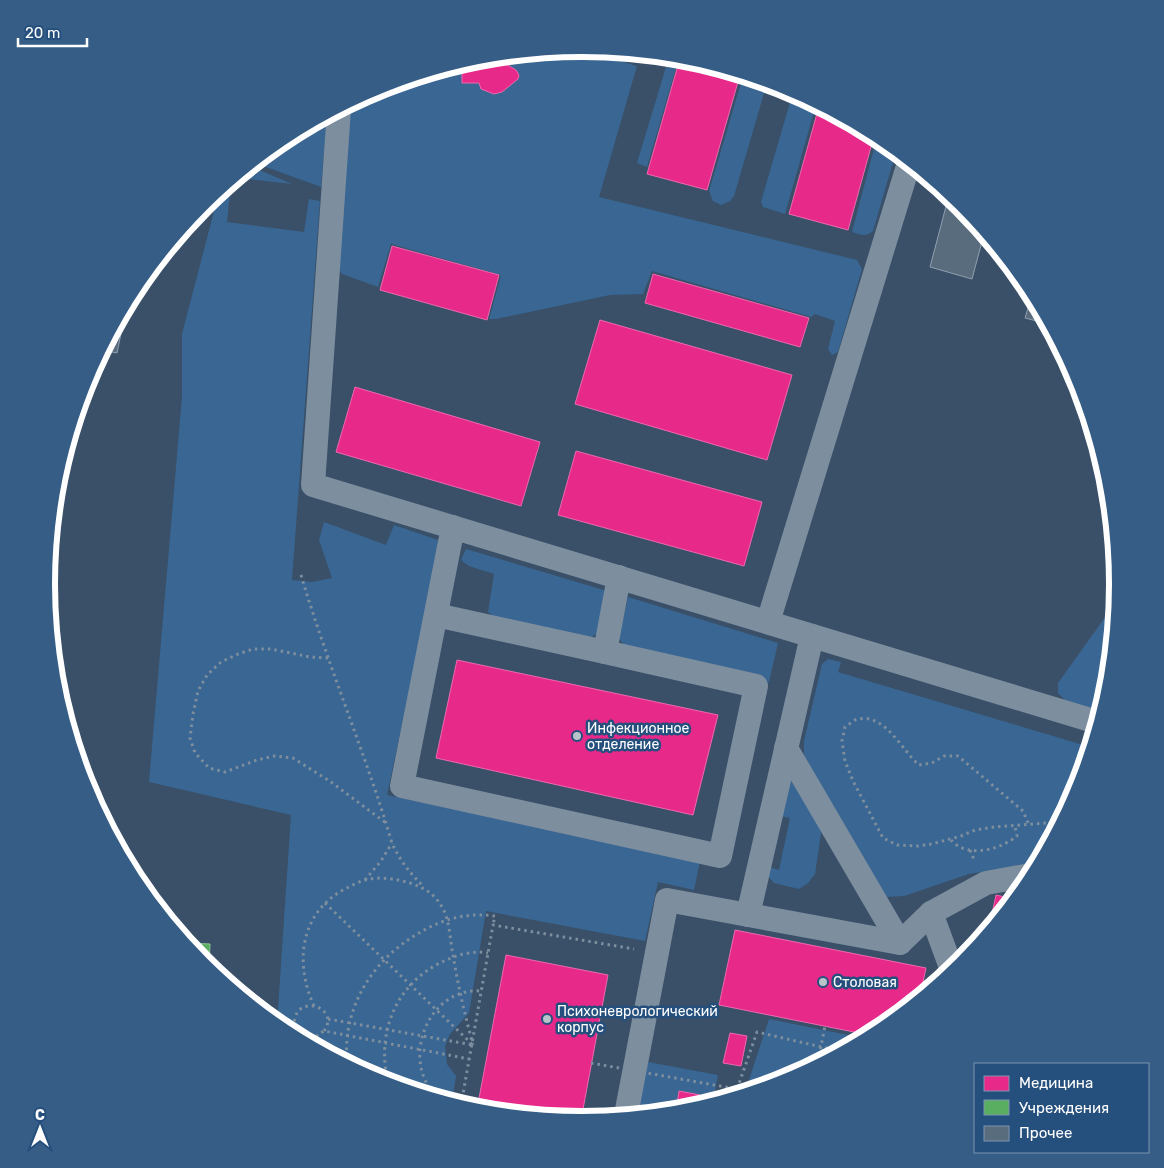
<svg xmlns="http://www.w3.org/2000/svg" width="1164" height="1168" font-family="Rubik,sans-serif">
  <rect width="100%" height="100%" fill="#395068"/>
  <g fill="#396692">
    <polygon points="580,49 637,66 599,197 857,260 862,269 838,352 832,355 828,349 835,321 815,314 811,317 652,271 643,294 610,295 496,319 489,319 501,275 391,244 378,287 342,274 336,265 348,104 377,89 478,58"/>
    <polygon points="669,57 679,58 647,167 637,163"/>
    <polygon points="743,76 767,83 734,196 730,201 721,205 713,201 709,191"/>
    <polygon points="793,92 816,105 785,214 763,207 761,202"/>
    <polygon points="327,116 321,187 255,163 285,138"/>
    <path d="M877 137 896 152 873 231C866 238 860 234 852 232Z"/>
    <polygon points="250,166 292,184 237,178"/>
    <polygon points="231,183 227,222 304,232 309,199 320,201 292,580 312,582 332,578 319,540 324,522 386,545 394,525 441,541 387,795 700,861 694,890 658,882 645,941 486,911 469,1013 450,1034 445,1046 447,1064 456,1076 452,1102 377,1079 284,1029 277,1024 291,815 149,782 182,397 182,334 219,192"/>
    <polygon points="466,549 607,591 600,632 588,639 496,619 488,612 494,574 469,566 461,560"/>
    <polygon points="628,597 778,643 769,682 626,648 619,638"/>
    <polygon points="1116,602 1107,689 1101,711 1066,701 1058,693 1058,683"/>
    <polygon points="828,659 841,662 838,672 1090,747 1077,789 1037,863 969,874 904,896 887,897 878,887 804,756 804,741 822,664"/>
    <polygon points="792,780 822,827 815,874 808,883 799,889 774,883 768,876 769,867 779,870 790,818 781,816 788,782"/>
    <polygon points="769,1019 863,1038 787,1079 745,1092"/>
    <polygon points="648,1062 718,1075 713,1101 686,1110 637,1114"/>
  </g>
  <g fill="#e7298a" stroke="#ee69ad">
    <polygon points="680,58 740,75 707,190 647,174"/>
    <polygon points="492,60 499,60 516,70 519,75 518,79 502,92 494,94 481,89 479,83 462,83 462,67 481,67 485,63"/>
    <polygon points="819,106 874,136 848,230 789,214"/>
    <polygon points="392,246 499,275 487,320 380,290"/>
    <polygon points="653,274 809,318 800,347 645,303"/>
    <polygon points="600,320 792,375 767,460 575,404"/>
    <polygon points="355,387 540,442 521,506 336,452"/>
    <polygon points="576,451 762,502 744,566 558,515"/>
    <polygon points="457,660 718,715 693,815 436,758"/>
    <polygon points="996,895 1014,899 989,928"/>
    <polygon points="735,930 926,968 920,996 879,1030 869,1035 719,1005"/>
    <polygon points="506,955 608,975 581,1120 477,1109"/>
    <polygon points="730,1033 747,1036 741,1066 723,1063"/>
    <polygon points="679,1091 700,1095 698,1106 676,1111"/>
  </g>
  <polygon fill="#5aae61" stroke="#8cc690" points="187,943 210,944 209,968 203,963"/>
  <g fill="#596c7e" stroke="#919fae">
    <polygon points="949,195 961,205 984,234 972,279 930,267"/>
    <polygon points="1032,295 1048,324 1025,318"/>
    <polygon points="127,305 117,353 102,350"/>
  </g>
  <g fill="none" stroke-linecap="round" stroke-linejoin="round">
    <g stroke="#7d8e9f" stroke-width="3" stroke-dasharray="2.5 4" stroke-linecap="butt">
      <polyline points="455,65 458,74"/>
      <path d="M301 575C328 666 365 752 392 843 400 861 410 873 424 887"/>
      <polyline points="328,658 310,657 271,649 253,649 238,654 221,662 207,675 198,691 193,714 190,738 195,753 209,768 225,772 257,760 274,756 293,758 331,782 386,823"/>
      <path d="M1028 823 1023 811 958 756H944L932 763 919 765C902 751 884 710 855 720 852 722 848 725 845 727L842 741 845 761 853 781 883 838 897 845 918 846 932 844 961 836 975 830 994 827 1060 822"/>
      <path d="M951 840C953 842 957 846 960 847 978 856 1003 847 1017 836L1015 826"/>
      <polyline points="970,850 975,862"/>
      <polyline points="365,880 381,861 392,843"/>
      <polyline points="325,903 472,1044"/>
      <path d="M314 1006C293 960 301 908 351 886 355 884 360 881 365 880 379 876 396 879 410 883 424 888 434 893 442 907 450 920 450 941 453 955 458 986 465 1015 473 1045"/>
      <polyline points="328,1019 473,1045"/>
      <path d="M324 1031C340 1009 301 994 295 1018 292 1029 303 1038 314 1037 318 1036 320 1033 324 1031L469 1059"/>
      <polyline points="866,1037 867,1035"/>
      <path d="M347 1063C342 1008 372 960 419 933 442 919 468 912 495 916L493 925"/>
      <path d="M388 1082C376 1032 396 983 444 961 457 955 474 950 488 953"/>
      <polyline points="735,1095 757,1032 839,1051"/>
      <path d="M438 1098C399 1062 427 987 481 991"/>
      <polyline points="461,1105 493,925 634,949"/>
    </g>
    <g stroke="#7d8e9f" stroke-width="24">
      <polyline points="339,109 313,485 1097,722"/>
      <polyline points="453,527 402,786 720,856 756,686 605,652 619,577"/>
      <polyline points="436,615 605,652"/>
      <polyline points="768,622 909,163"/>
      <polyline points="786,748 900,943"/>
      <polyline points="931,913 952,970"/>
      <polyline points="748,915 812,636"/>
      <polyline points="626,1115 667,900 900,943 931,913 986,883 1031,875"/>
    </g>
    <g stroke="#7d8e9f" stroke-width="3" stroke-dasharray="2.5 4" stroke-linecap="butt">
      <polyline points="818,1062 825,1026"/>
      <polyline points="591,1063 748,1091"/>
    </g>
  </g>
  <g fill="#bac2ca" stroke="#254f7c" stroke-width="2">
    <circle cx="577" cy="736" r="5"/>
    <circle cx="823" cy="982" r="5"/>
    <circle cx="547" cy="1019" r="5"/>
  </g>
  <g text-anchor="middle" stroke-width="5" stroke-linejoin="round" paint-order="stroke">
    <g font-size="14" fill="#fff" stroke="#254f7c" text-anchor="start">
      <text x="587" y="733">Инфекционное<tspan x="587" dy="16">отделение</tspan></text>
      <text x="833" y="987">Столовая</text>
      <text x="557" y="1016">Психоневрологический<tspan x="557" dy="16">корпус</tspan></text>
    </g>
  </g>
  <path d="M0 0H1164V1168H0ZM55 584a527 527 0 1 1 1054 0a527 527 0 1 1-1054 0Z" fill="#365d86" fill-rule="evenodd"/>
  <path fill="none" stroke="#fff" stroke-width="6" d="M55 584a527 527 0 1 1 1054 0a527 527 0 1 1-1054 0Z"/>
  <rect x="974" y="1063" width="175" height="90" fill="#254f7c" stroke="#7c95b0"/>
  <rect x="984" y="1076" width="25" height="15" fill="#e7298a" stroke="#7c95b0"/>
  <text x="1019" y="1088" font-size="15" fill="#ffffff">Медицина</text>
  <rect x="984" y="1100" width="25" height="15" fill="#5aae61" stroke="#7c95b0"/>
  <text x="1019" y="1113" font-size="15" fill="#ffffff">Учреждения</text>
  <rect x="984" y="1126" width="25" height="15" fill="#596c7e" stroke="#7c95b0"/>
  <text x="1019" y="1138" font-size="15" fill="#ffffff">Прочее</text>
  <g transform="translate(40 1128)" stroke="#254f7c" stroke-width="4" paint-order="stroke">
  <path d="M0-4L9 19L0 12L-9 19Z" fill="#ffffff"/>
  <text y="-8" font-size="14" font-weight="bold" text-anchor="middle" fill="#ffffff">С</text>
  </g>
  <path d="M18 38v8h69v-8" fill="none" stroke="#ffffff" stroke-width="2.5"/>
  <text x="25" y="38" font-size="15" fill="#ffffff" stroke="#254f7c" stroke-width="4" paint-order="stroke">20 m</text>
</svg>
